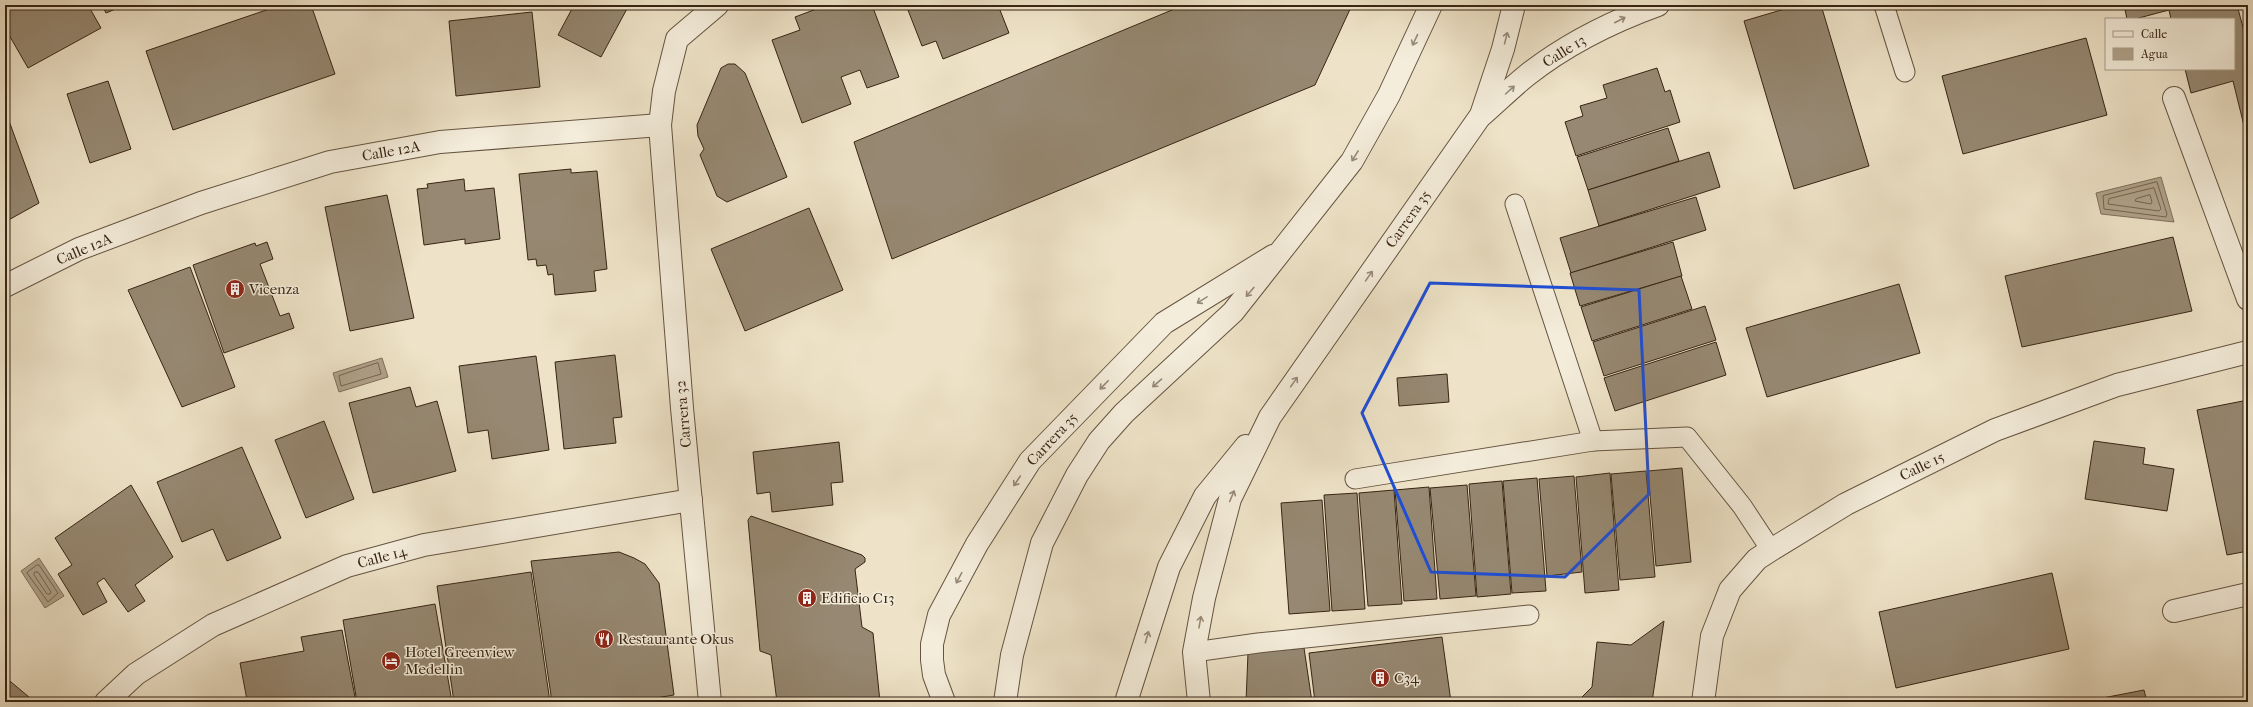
<svg xmlns="http://www.w3.org/2000/svg" width="2253" height="707" font-family="'IM FELL French Canon',serif">
  <rect width="100%" height="100%" fill="#eee3c8"/>
  <filter id="stains"><feTurbulence type="fractalNoise" baseFrequency=".005" numOctaves="4"/><feColorMatrix values="0 0 0 0 .2 0 0 0 0 .09 0 0 0 0 .02 0 0 0 .5 -.17"/></filter>
  <radialGradient id="worn" r=".72"><stop offset=".6" stop-color="#630" stop-opacity="0"/><stop offset="1" stop-color="#630" stop-opacity=".3"/></radialGradient>
  <g fill="#b0a28b" stroke="#80705b">
    <polygon points="2161,177 2174,222 2101,214 2096,193"/>
    <polygon points="382,358 388,377 339,392 333,373"/>
    <polygon points="39,558 64,596 45,608 21,571"/>
  </g>
  <g fill="none" stroke-linecap="round" stroke-linejoin="round">
    <g stroke="#746450" stroke-width="1">
      <polygon points="2157,182 2167,214 2166,217 2104,209 2103,196"/>
      <polygon points="2154,188 2161,209 2159,211 2108,204 2109,199"/>
      <polygon points="2150,195 2152,202 2151,204 2135,201 2136,199"/>
      <polygon points="378,363 381,374 341,386 339,376"/>
      <polygon points="37,565 39,565 58,593 48,602 27,573"/>
      <polygon points="35,572 38,572 51,592 50,594 47,594 34,575"/>
    </g>
  </g>
  <g fill="#968872" stroke="#372514">
    <polygon points="5,5 88,5 101,28 28,68 5,28"/>
    <polygon points="102,5 125,5 106,13"/>
    <polygon points="281,5 311,5 335,74 173,130 146,51"/>
    <polygon points="574,5 629,5 601,57 558,35"/>
    <polygon points="827,5 872,5 899,77 867,88 860,70 841,77 851,104 802,123 772,40 800,30 795,17"/>
    <polygon points="906,5 998,5 1009,33 943,59 936,41 922,46"/>
    <polygon points="1184,5 1352,5 1315,85 892,259 854,142"/>
    <polygon points="1798,5 1821,5 1869,166 1794,189 1744,21"/>
    <polygon points="2124,5 2237,5 2248,46 2248,134 2246,134 2233,81 2191,93 2185,69 2234,69 2234,19 2171,19 2169,10 2135,19 2127,19"/>
    <polygon points="532,12 540,87 456,96 449,21"/>
    <polygon points="2086,38 2107,115 1963,154 1942,76"/>
    <polygon points="728,64 735,64 745,73 787,177 727,202 717,196 700,155 704,149 698,136 697,125 721,68"/>
    <polygon points="1657,68 1665,92 1670,90 1680,122 1576,156 1565,122 1583,116 1580,106 1607,98 1603,85"/>
    <polygon points="108,81 131,149 90,163 67,94"/>
    <polygon points="5,110 39,203 5,222"/>
    <polygon points="1668,128 1679,161 1588,190 1577,157"/>
    <polygon points="1709,152 1720,187 1599,226 1588,190"/>
    <polygon points="571,169 571,173 597,171 607,269 594,271 596,291 555,295 553,274 548,275 546,265 537,266 536,259 528,260 519,174"/>
    <polygon points="464,179 465,191 494,188 500,239 465,244 465,239 424,245 417,189 428,188 427,184"/>
    <polygon points="387,195 414,318 350,331 325,207"/>
    <polygon points="1696,197 1706,230 1571,273 1560,238"/>
    <polygon points="809,208 843,290 745,331 711,249"/>
    <polygon points="2173,237 2192,311 2022,347 2005,276"/>
    <polygon points="267,242 273,259 260,264 280,316 289,313 294,328 224,353 193,265 255,243 256,246"/>
    <polygon points="1673,242 1682,276 1580,306 1570,273"/>
    <polygon points="190,267 235,387 182,407 128,290"/>
    <polygon points="1681,276 1692,309 1592,341 1581,307"/>
    <polygon points="1899,284 1920,353 1767,397 1746,328"/>
    <polygon points="1705,306 1716,340 1604,376 1593,342"/>
    <polygon points="1716,342 1726,375 1615,411 1604,378"/>
    <polygon points="615,355 622,417 613,418 616,443 564,449 555,362"/>
    <polygon points="536,356 549,450 492,459 488,430 468,433 459,366"/>
    <polygon points="1447,374 1449,402 1399,406 1397,378"/>
    <polygon points="410,387 416,407 437,401 456,471 373,493 349,403"/>
    <polygon points="2248,400 2248,551 2227,555 2197,410"/>
    <polygon points="324,421 354,499 306,518 275,440"/>
    <polygon points="2094,441 2145,448 2143,464 2174,469 2167,511 2085,499"/>
    <polygon points="839,442 843,482 831,483 833,505 772,512 770,492 757,494 753,452"/>
    <polygon points="242,447 281,538 227,561 213,529 182,542 157,482"/>
    <polygon points="1682,468 1691,562 1656,566 1648,471"/>
    <polygon points="1646,471 1655,577 1620,580 1611,474"/>
    <polygon points="1610,473 1619,590 1585,593 1576,477"/>
    <polygon points="1574,476 1582,572 1547,576 1539,479"/>
    <polygon points="1537,478 1546,591 1512,593 1503,481"/>
    <polygon points="1502,481 1511,594 1477,597 1469,484"/>
    <polygon points="131,485 173,557 135,585 145,601 128,612 104,578 97,583 107,602 83,615 58,574 72,565 55,538"/>
    <polygon points="1467,485 1476,596 1440,599 1430,488"/>
    <polygon points="1429,487 1437,599 1404,601 1395,490"/>
    <polygon points="1394,490 1402,604 1368,606 1359,493"/>
    <polygon points="1357,493 1365,609 1332,611 1324,495"/>
    <polygon points="1322,500 1330,611 1289,614 1281,503"/>
    <polygon points="751,516 862,555 865,558 865,562 855,569 862,627 873,633 880,702 777,702 771,655 760,651 748,520"/>
    <polygon points="619,552 634,558 645,564 659,583 674,695 632,702 552,702 531,561"/>
    <polygon points="531,572 550,702 454,702 437,586"/>
    <polygon points="2052,573 2069,649 1896,688 1879,612"/>
    <polygon points="435,604 452,702 357,702 343,620"/>
    <polygon points="1664,621 1652,702 1567,702 1579,700 1592,687 1597,642 1631,645"/>
    <polygon points="342,630 356,702 263,702 262,698 247,700 240,663 304,651 301,637"/>
    <polygon points="1442,637 1451,702 1315,702 1309,653"/>
    <polygon points="1304,648 1312,702 1246,702 1248,653"/>
    <polygon points="5,677 35,702 5,702"/>
    <polygon points="2144,690 2147,702 2082,702"/>
  </g>
  <g fill="none" stroke-linecap="round" stroke-linejoin="round">
    <defs>
      <g id="lane">
        <polyline points="1884,5 1905,72"/>
        <polyline points="1515,204 1593,441"/>
        <polyline points="1355,479 1593,441 1687,437 1742,506 1771,550"/>
        <polyline points="1194,652 1258,643 1529,615"/>
      </g>
      <g id="street">
        <polyline points="2174,98 2248,299"/>
        <path d="M1482 115C1497 102 1511 88 1526 76 1565 45 1611 22 1658 5"/>
        <polyline points="5,286 79,249 201,203 330,162 440,142 660,125"/>
        <polyline points="2174,611 2248,594"/>
        <polyline points="106,702 136,674 213,625 347,566 424,545 691,500"/>
        <polyline points="710,702 682,408 660,125 664,91 677,39 717,5"/>
        <polyline points="944,702 934,675 932,660 932,644 939,615 977,544 1030,461 1164,323 1273,256"/>
        <polyline points="1005,702 1012,655 1042,543 1077,475 1099,441 1124,413 1233,312 1352,161 1389,95 1431,5"/>
        <polyline points="1126,702 1169,567 1205,496 1246,446"/>
        <polyline points="1199,702 1194,652 1204,598 1230,499 1270,417 1481,115 1503,49 1514,5"/>
        <polyline points="1703,702 1712,636 1730,590 1757,559 1771,550 1846,504 1995,430 2117,385 2248,352"/>
      </g>
    </defs>
    <use href="#lane" stroke="#655441" stroke-width="21"/>
    <use href="#street" stroke="#655441" stroke-width="24"/>
    <use href="#lane" stroke="#f4eddb" stroke-width="19"/>
    <use href="#street" stroke="#f4eddb" stroke-width="22"/>
  </g>
  <defs><path id="oneway-shaft" d="M-6 0H5M1.5-3L5.5 0L1.5 3" fill="none" stroke-width="1.6" stroke-linecap="round" stroke-linejoin="round"/></defs>
  <g stroke="#968978">
    <use href="#oneway-shaft" transform="translate(1620 20) rotate(-27)"/>
    <use href="#oneway-shaft" transform="translate(1506 38) rotate(-76)"/>
    <use href="#oneway-shaft" transform="translate(1415 40) rotate(115)"/>
    <use href="#oneway-shaft" transform="translate(1510 90) rotate(-42)"/>
    <use href="#oneway-shaft" transform="translate(1355 156) rotate(122)"/>
    <use href="#oneway-shaft" transform="translate(1369 276) rotate(-55)"/>
    <use href="#oneway-shaft" transform="translate(1250 292) rotate(130)"/>
    <use href="#oneway-shaft" transform="translate(1202 300) rotate(148)"/>
    <use href="#oneway-shaft" transform="translate(1294 382) rotate(-55)"/>
    <use href="#oneway-shaft" transform="translate(1157 383) rotate(139)"/>
    <use href="#oneway-shaft" transform="translate(1104 385) rotate(134)"/>
    <use href="#oneway-shaft" transform="translate(1017 481) rotate(123)"/>
    <use href="#oneway-shaft" transform="translate(1232 496) rotate(-67)"/>
    <use href="#oneway-shaft" transform="translate(959 578) rotate(118)"/>
    <use href="#oneway-shaft" transform="translate(1200 622) rotate(-80)"/>
    <use href="#oneway-shaft" transform="translate(1147 637) rotate(-74)"/>
  </g>
  <path fill="none" stroke="#1d4ed8" stroke-width="3" stroke-linejoin="round" d="M1430 283 1639 290 1649 494 1565 577 1431 572 1362 413Z"/>
  <defs>
    <symbol id="building-disc" viewBox="-11 -11 22 22"><circle r="9.5" fill="#8f2418" stroke="#f4eddb"/><path d="M-4-6H4V6H1V3H-1V6H-4ZM-2.5-4.3h1.7v1.8h-1.7ZM.8-4.3h1.7v1.8H.8ZM-2.5-1h1.7V.8h-1.7ZM.8-1h1.7V.8H.8Z" fill="#fff"/></symbol>
    <symbol id="restaurant-disc" viewBox="-11 -11 22 22"><circle r="9.5" fill="#8f2418" stroke="#f4eddb"/><path d="M-5-6h1v4h1v-4h1v4h1v-4h1v5L-1.5 .5V6h-2V.5L-5-1ZM5-6V6H3V1.5H1.5Q1.5-4 5-6Z" fill="#fff"/></symbol>
    <symbol id="hotel-disc" viewBox="-11 -11 22 22"><circle r="9.5" fill="#8f2418" stroke="#f4eddb"/><path d="M-6-4.5h1.5V1H6V5H4.5V3h-9V5H-6ZM-4 0a1.8 1.8 0 1 1 3.6 0ZM.5 0V-2.5h3Q6-2.5 6 0Z" fill="#fff"/></symbol>
  </defs>
  <g fill-rule="evenodd">
    <use href="#building-disc" x="224" y="278" width="22" height="22"/>
    <use href="#building-disc" x="796" y="587" width="22" height="22"/>
    <use href="#restaurant-disc" x="593" y="628" width="22" height="22"/>
    <use href="#hotel-disc" x="380" y="650" width="22" height="22"/>
    <use href="#building-disc" x="1369" y="667" width="22" height="22"/>
  </g>
  <g text-anchor="middle" stroke-width="3" stroke-linejoin="round" paint-order="stroke">
    <g font-size="15" fill="#372514" stroke="#f4eddb">
      <text transform="translate(1564 51) rotate(-32)" y="5">Calle 13</text>
      <text transform="translate(391 151) rotate(-10)" y="5">Calle 12A</text>
      <text transform="translate(1408 219) rotate(-55)" y="5">Carrera 35</text>
      <text transform="translate(84 249) rotate(-23)" y="5">Calle 12A</text>
      <text transform="translate(683 414) rotate(-95)" y="5">Carrera 32</text>
      <text transform="translate(1052 439) rotate(-47)" y="5">Carrera 35</text>
      <text transform="translate(1922 466) rotate(-26)" y="5">Calle 15</text>
      <text transform="translate(382 557) rotate(-15)" y="5">Calle 14</text>
    </g>
    <g font-size="15" fill="#372514" stroke="#f4eddb" text-anchor="start">
      <text x="249" y="294">Vicenza</text>
      <text x="821" y="603">Edificio C13</text>
      <text x="618" y="644">Restaurante Okus</text>
      <text x="405" y="657">Hotel Greenview<tspan x="405" dy="17">Medellin</tspan></text>
      <text x="1394" y="683">C34</text>
    </g>
  </g>
  <rect width="2253" height="707" fill="none" stroke="#eee3c8" stroke-width="20"/>
  <rect x="6" y="6" width="2241" height="695" fill="none" stroke="#372514" stroke-width="2"/>
  <rect x="10" y="10" width="2233" height="687" fill="none" stroke="#372514"/>
  <rect x="2105" y="18" width="130" height="52" fill="#f4eddb" stroke="#a89d8b"/>
  <rect x="2113" y="31" width="20" height="6" fill="#f4eddb" stroke="#a89d8b"/>
  <text x="2141" y="38" font-size="12" fill="#372514">Calle</text>
  <rect x="2113" y="48" width="20" height="12" fill="#b0a28b" stroke="#a89d8b"/>
  <text x="2141" y="58" font-size="12" fill="#372514">Agua</text>
  <rect width="100%" height="100%" filter="url(#stains)"/>
  <rect width="100%" height="100%" fill="url(#worn)"/>
</svg>
